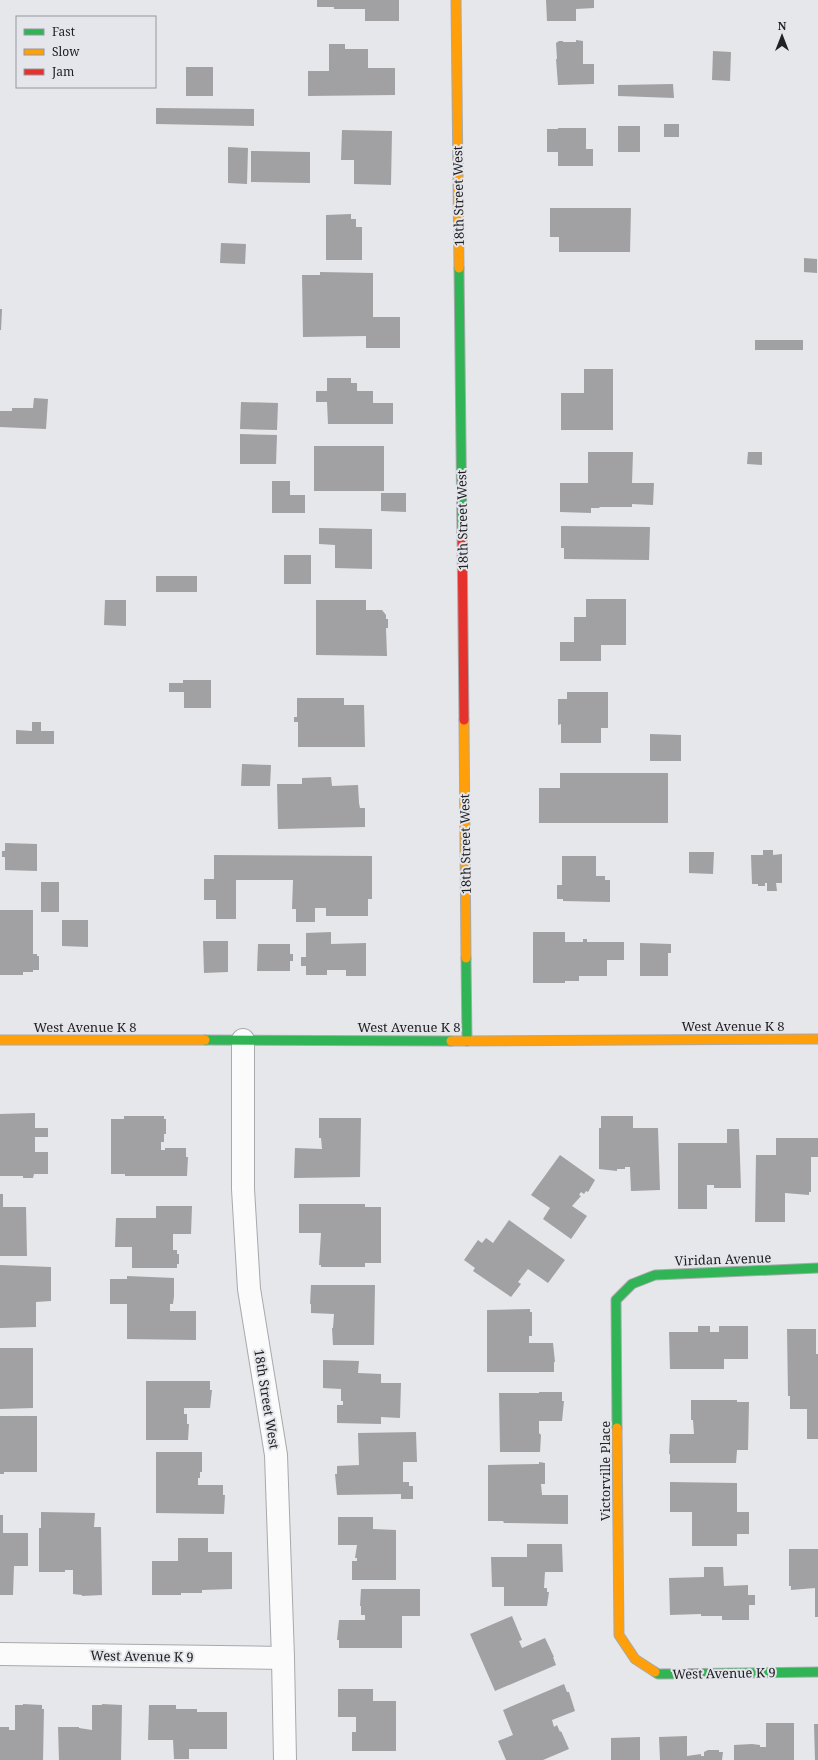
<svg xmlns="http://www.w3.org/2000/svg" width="818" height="1760" font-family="'Noto Serif',serif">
  <rect width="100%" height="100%" fill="#e6e7eb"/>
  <g fill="#a1a0a2">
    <polygon points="317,0 399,0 399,21 365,21 365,9 334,9 334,7 317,7"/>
    <polygon points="546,0 594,0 594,8 576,9 576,21 547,21"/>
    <polygon points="576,40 583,41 583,64 594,64 594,84 558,85 556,59 557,59 556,43 559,41 563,41 563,42 576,42"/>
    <polygon points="329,44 345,44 345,49 368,49 368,68 395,68 395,95 308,96 308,71 329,71"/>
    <polygon points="713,51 731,52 730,81 712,80"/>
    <rect x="186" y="67" width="27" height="29"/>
    <polygon points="673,84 674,98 618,96 618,85"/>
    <polygon points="156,108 254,109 254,126 156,124"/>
    <rect x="664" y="124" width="15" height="13"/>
    <rect x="618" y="126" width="22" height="26"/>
    <polygon points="558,128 586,128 586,149 593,149 593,166 558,166 558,152 547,152 547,129 558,129"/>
    <polygon points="342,130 392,131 391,185 354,184 354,160 341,160"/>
    <polygon points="228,147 248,148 247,184 228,183"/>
    <polygon points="251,151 310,152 310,183 251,182"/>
    <polygon points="550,208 631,208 630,252 559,252 559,237 550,237"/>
    <polygon points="351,214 351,219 356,219 356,227 362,227 362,260 326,260 326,215"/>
    <polygon points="221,243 246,244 245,264 220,263"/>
    <polygon points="804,258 817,259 817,273 804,272"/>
    <polygon points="320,272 373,273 373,317 400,317 400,348 366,348 366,336 303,337 302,275 320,275"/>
    <polygon points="0,309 2,309 1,330 0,330"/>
    <rect x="755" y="340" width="48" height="10"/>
    <polygon points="584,369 613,369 613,430 561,430 561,393 584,393"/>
    <polygon points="327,378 351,378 351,383 357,383 357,391 373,391 373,403 393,403 393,424 328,424 327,402 316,402 316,391 327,391"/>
    <polygon points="34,398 48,399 46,429 0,427 0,411 12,411 12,408 33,408"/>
    <polygon points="241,402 278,403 277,430 240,429"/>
    <polygon points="240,434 277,435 276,464 240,464"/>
    <rect x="314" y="446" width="70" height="45"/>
    <polygon points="588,452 633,452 632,483 654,483 653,505 632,504 632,507 600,507 599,508 591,508 591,513 560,512 560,483 588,483"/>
    <polygon points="748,452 762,452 762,465 747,464"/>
    <polygon points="272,481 290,481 290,495 305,495 305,513 272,513"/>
    <polygon points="381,493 406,493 406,512 381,511"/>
    <polygon points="561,526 650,527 649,560 564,559 564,548 561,548"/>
    <polygon points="319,528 372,529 372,569 335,568 335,545 319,544"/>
    <rect x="284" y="555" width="27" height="29"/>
    <rect x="156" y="576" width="41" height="16"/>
    <polygon points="586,599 626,599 626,645 601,645 601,661 560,661 560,642 574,642 574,617 586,617"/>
    <polygon points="105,600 126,600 126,626 104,625"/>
    <polygon points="316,600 366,600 366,610 382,610 386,615 386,619 388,619 388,628 386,628 387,656 316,655"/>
    <polygon points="183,680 211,680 211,708 184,708 184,692 169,692 169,683 183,683"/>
    <polygon points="567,692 608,692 608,728 601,728 601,743 561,743 561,724 558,725 558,699 567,699"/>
    <polygon points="297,698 344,698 344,705 364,705 365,747 298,747 298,722 294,722 294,717 297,717"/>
    <polygon points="32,722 41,722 41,731 54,731 54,744 16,744 16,730 32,731"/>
    <polygon points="650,734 681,735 681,761 650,761"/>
    <polygon points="242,764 271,765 270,786 241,786"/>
    <polygon points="560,773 668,773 668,823 539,823 539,788 560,788"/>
    <polygon points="331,777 332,786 358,785 359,803 360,808 365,808 365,827 278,829 277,784 302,784 302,778"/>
    <polygon points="5,843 37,844 37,871 5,870 5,857 2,857 2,851 5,851"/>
    <polygon points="763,850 773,850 773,855 782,854 782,883 776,883 777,891 767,891 767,883 765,883 765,886 758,886 758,884 752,884 751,855 763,855"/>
    <polygon points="689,852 714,852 713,874 689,873"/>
    <polygon points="214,855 372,856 372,899 368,899 368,916 326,916 326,908 315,908 315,922 296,922 296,909 292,909 293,880 236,880 236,919 216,919 216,900 204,900 204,879 214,879"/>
    <polygon points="562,856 596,856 596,876 605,876 605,880 610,880 610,902 563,901 563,899 557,899 557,885 562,885"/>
    <rect x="41" y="882" width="18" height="30"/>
    <polygon points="0,910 33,910 33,954 37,954 37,956 39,956 39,970 33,970 33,972 23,972 23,975 0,975"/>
    <polygon points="62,920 88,920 88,947 62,946"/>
    <polygon points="331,932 331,944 366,943 366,976 346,976 346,970 327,970 327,975 306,975 306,966 301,966 301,957 306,957 306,933"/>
    <polygon points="533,932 565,932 565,942 583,942 583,939 587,939 587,942 624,942 624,960 607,960 607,976 579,976 579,981 565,981 565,983 533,983"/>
    <polygon points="203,941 228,941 228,972 204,973"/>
    <polygon points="640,943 671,944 671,953 668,953 668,976 640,976"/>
    <polygon points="258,944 290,944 290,954 293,954 293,961 290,961 290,971 257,971"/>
    <polygon points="35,1113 35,1128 48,1128 48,1137 35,1137 35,1152 48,1152 48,1174 34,1174 33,1178 23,1178 23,1176 0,1176 0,1114"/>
    <polygon points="124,1116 164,1116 164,1119 166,1119 166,1134 164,1134 164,1142 161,1142 161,1150 165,1150 165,1148 186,1148 186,1157 188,1157 187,1176 125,1176 125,1174 111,1174 111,1119 124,1119"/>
    <polygon points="601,1116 633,1116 633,1128 658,1128 660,1190 631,1191 630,1167 625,1167 625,1169 617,1169 617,1171 599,1169 599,1128 601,1128"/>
    <polygon points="319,1118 361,1118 360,1177 294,1178 295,1148 322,1149 321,1138 319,1138"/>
    <polygon points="727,1129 739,1129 741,1188 714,1188 714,1185 707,1185 707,1209 678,1209 678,1143 727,1143"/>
    <polygon points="776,1138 818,1138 818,1157 811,1157 811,1192 809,1192 809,1195 785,1193 785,1222 755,1222 756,1155 776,1155"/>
    <polygon points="560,1155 595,1180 588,1192 586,1191 584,1194 581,1192 579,1195 581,1196 572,1206 587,1216 571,1239 543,1219 550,1208 531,1195"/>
    <polygon points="0,1194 3,1194 3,1207 26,1207 27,1256 0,1256"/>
    <polygon points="299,1204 365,1204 365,1207 381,1207 381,1263 365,1263 365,1267 321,1267 321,1265 319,1265 321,1233 299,1233"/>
    <polygon points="156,1206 192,1206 191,1234 173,1234 173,1250 177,1250 177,1254 179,1254 179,1264 177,1264 177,1268 132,1268 132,1247 115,1247 116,1218 156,1218"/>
    <polygon points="509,1220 565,1260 548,1283 528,1269 518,1282 521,1284 511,1297 473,1271 475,1268 464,1260 478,1240 482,1243 486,1238 493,1243"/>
    <polygon points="0,1265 51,1267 51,1301 36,1302 36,1327 0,1328"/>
    <polygon points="127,1276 174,1278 174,1296 173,1304 170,1304 170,1311 196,1311 196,1340 127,1339 127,1304 110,1304 110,1279 127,1279"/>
    <polygon points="311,1285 375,1285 374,1345 333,1345 332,1328 333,1328 334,1314 311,1313 311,1304 310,1304"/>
    <polygon points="530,1309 530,1312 532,1312 532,1336 529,1336 529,1343 553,1343 555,1362 554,1362 554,1372 487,1372 487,1310"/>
    <polygon points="698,1326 710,1326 710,1332 719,1332 719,1326 748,1326 748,1359 724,1359 724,1369 670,1369 669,1332 698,1332"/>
    <polygon points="787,1329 816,1329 816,1354 818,1354 818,1439 807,1439 807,1409 790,1409 790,1396 788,1396"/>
    <polygon points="0,1348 33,1348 33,1408 0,1409"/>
    <polygon points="323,1360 359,1361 358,1373 381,1374 381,1383 401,1383 400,1418 381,1417 381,1424 337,1423 337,1405 343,1405 343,1401 341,1401 341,1389 323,1388"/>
    <polygon points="146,1381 210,1381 210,1390 212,1390 210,1408 184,1408 184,1414 187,1414 187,1424 189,1424 188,1440 146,1440"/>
    <polygon points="539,1392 562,1392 562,1401 564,1401 562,1421 539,1421 539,1433 541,1435 540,1452 500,1452 499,1393 539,1393"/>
    <polygon points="691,1400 737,1400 737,1402 749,1402 748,1450 737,1450 736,1463 670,1463 670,1454 669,1454 670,1434 694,1434 693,1420 691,1420"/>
    <polygon points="0,1416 37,1416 37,1472 4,1472 4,1474 0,1474"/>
    <polygon points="416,1432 417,1462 403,1462 403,1482 409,1482 409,1486 413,1486 413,1499 401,1499 401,1494 337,1495 335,1474 337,1474 337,1466 359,1465 358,1433"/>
    <polygon points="156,1452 202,1452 202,1472 200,1472 200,1478 198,1478 198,1485 223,1485 223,1495 225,1495 224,1514 156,1513"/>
    <polygon points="539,1462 545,1463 545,1484 541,1484 542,1495 568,1495 568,1524 504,1523 503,1521 488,1521 488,1465 539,1464"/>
    <polygon points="670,1482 737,1483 737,1512 749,1512 749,1534 737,1534 737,1546 692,1546 692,1512 670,1512"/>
    <polygon points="41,1512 95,1513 94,1527 101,1527 102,1595 82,1596 82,1595 73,1594 73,1570 65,1570 65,1572 39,1572 39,1528 41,1528"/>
    <polygon points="0,1515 3,1515 3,1533 28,1533 28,1566 14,1566 13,1595 0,1595"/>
    <polygon points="338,1517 373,1517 373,1529 396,1530 396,1580 352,1580 352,1561 357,1561 357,1558 355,1558 357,1545 338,1545"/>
    <polygon points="178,1538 208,1538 208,1552 232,1552 232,1589 202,1590 202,1593 181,1593 181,1595 152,1595 152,1561 178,1561"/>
    <polygon points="527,1544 562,1544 563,1572 545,1572 544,1588 547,1588 547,1592 549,1592 547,1606 504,1606 504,1587 492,1587 491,1557 527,1557"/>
    <polygon points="789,1549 818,1549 818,1617 815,1617 815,1588 791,1590 791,1586 789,1586"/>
    <polygon points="704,1567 723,1567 724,1586 748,1585 748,1595 755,1595 755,1605 749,1605 749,1620 722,1620 722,1616 701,1616 701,1614 670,1615 669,1578 704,1577"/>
    <polygon points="361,1589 420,1589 420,1616 402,1616 402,1648 339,1648 339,1640 337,1640 339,1620 365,1620 365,1615 361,1615 361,1606 360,1606"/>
    <polygon points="512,1616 522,1640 519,1641 522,1648 545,1638 554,1657 553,1657 556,1665 495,1691 470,1634"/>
    <polygon points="564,1684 567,1692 569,1692 575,1711 552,1720 554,1727 557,1725 560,1732 561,1731 569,1749 543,1760 506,1760 498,1741 513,1735 503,1710"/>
    <polygon points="338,1689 373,1689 373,1701 396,1701 396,1751 352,1751 352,1732 356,1732 356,1717 338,1717"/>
    <polygon points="23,1704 42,1705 42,1709 44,1709 43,1760 0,1760 0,1727 9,1727 9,1730 15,1730 15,1705 23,1705"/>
    <polygon points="102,1704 122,1705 121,1760 59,1760 58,1727 79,1727 79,1728 92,1730 92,1705 102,1705"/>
    <polygon points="149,1705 176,1705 176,1709 197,1709 197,1712 227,1712 227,1749 189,1749 189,1759 174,1759 173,1740 148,1740"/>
    <polygon points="766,1723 794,1723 794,1760 734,1760 734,1745 752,1744 760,1745 760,1747 766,1747"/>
    <polygon points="814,1724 818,1724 818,1760 815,1760"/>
    <polygon points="687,1736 687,1756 701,1754 701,1756 704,1756 704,1752 708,1750 719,1750 719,1752 723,1752 722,1760 660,1760 659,1737"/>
    <polygon points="640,1737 640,1760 611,1760 611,1738"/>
  </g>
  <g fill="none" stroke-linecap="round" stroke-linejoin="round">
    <defs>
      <g id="street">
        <polyline points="243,1040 243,1189 249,1289 276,1455 283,1658 285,1760"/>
        <polyline points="0,1654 283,1658"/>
      </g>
      <g id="fast">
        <polyline points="459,268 462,532"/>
        <polyline points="466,958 467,1041"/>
        <polyline points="205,1040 451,1041"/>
        <polyline points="617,1428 616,1300 632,1284 655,1275 818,1268"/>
        <polyline points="655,1672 658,1674 818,1672"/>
      </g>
      <g id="slow">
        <polyline points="456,0 459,268"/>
        <polyline points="464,720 466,958"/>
        <polyline points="0,1040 205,1040"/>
        <polyline points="451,1041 818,1039"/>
        <polyline points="617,1428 619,1635 635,1659 655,1672"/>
      </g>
      <polyline id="jam" points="462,532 464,720"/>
    </defs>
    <use href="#street" stroke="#a8a9ac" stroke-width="24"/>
    <use href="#fast" stroke="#a8a9ac" stroke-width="11"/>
    <use href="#slow" stroke="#a8a9ac" stroke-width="11"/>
    <use href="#jam" stroke="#a8a9ac" stroke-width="11"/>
    <use href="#street" stroke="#fbfbfc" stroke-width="22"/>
    <use href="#fast" stroke="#30b455" stroke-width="9"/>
    <use href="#slow" stroke="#ff9f0a" stroke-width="9"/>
    <use href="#jam" stroke="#e5322d" stroke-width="9"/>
  </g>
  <g text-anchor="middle" stroke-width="4" stroke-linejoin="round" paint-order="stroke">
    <g font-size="13" fill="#212123" stroke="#e5e6ec">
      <text transform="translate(458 196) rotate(-91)" y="5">18th Street West</text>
      <text transform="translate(462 520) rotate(-91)" y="5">18th Street West</text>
      <text transform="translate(465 844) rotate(-91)" y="5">18th Street West</text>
      <text x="733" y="1031">West Avenue K 8</text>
      <text x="85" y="1032">West Avenue K 8</text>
      <text x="409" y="1032">West Avenue K 8</text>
      <text transform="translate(723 1259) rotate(-2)" y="5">Viridan Avenue</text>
      <text transform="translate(267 1399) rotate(81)" y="5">18th Street West</text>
      <text transform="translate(605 1471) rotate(-90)" y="5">Victorville Place</text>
      <text transform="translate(142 1656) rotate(1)" y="5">West Avenue K 9</text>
      <text transform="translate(724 1673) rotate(-1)" y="5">West Avenue K 9</text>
    </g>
  </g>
  <rect x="16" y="16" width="140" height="72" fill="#e5e6ec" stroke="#97979c"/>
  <rect x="24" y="29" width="20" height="6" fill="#30b455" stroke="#97979c"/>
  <text x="52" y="36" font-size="12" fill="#212123">Fast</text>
  <rect x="24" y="49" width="20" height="6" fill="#ff9f0a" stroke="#97979c"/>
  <text x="52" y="56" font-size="12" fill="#212123">Slow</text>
  <rect x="24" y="69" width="20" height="6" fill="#e5322d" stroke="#97979c"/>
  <text x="52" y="76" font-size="12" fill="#212123">Jam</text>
  <g transform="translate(782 36)" stroke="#e5e6ec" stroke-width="3" paint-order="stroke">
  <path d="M0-3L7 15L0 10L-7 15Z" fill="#212123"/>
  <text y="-6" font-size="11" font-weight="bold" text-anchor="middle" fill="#212123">N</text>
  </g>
</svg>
